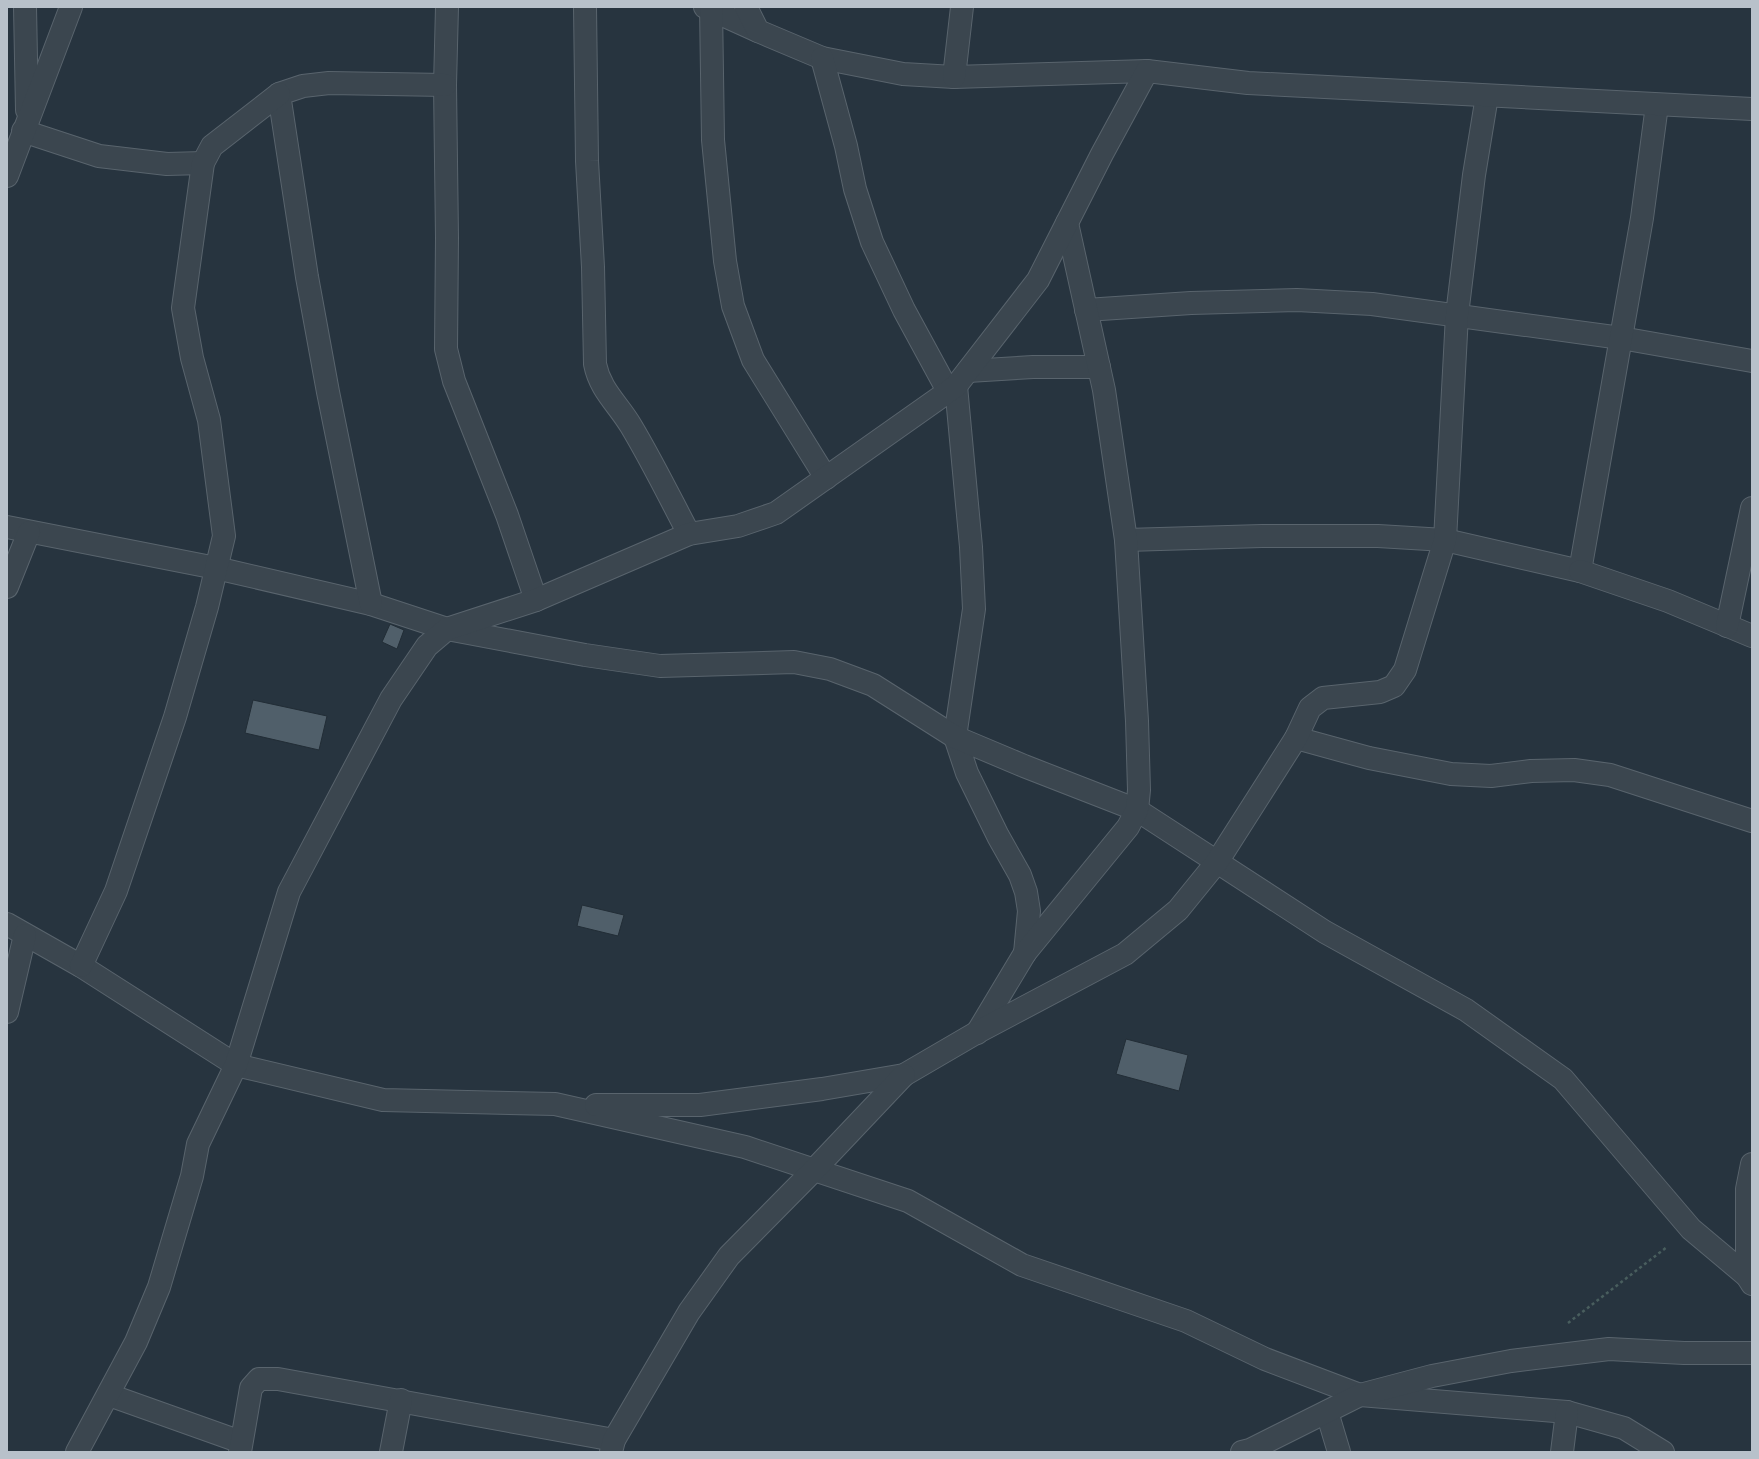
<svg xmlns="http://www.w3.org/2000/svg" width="1759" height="1459" font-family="Barlow,sans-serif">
  <rect width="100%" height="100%" fill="#27343f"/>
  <g fill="#505f6a" stroke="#222d36">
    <polygon points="390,624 404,630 397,649 382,642"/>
    <polygon points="253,700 327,716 319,750 245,733"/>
    <polygon points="582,905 624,915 618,936 577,926"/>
    <polygon points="1126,1039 1188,1055 1179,1091 1116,1074"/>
  </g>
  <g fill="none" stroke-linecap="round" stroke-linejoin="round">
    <defs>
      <g id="street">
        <polyline points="25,7 27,110"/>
        <polyline points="447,7 445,85 447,238 446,349 454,381 507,515 536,600"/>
        <path d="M585 7 587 161 593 267 595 364C600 390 618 404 631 426 652 461 670 498 689 534"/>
        <polyline points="705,7 758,31"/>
        <polyline points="711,7 713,140 725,261 733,306 753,360 826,478"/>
        <polyline points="746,7 758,31 822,58 903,74 954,77 1147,71"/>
        <polyline points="822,58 846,146 855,189 872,242 904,310 948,391"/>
        <polyline points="954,77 962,7"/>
        <polyline points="23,131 99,156 167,164 203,163"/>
        <polyline points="7,176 71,7"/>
        <polyline points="1086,310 1191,303 1297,300 1372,304 1621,338 1752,361"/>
        <polyline points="968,371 1033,367 1099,367"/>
        <polyline points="956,386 971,547 974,609 955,737 967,773 998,836 1020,875 1026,892 1029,911 1025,953"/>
        <polyline points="7,527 216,568 371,604 447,629 585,655 660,666 794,662 830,669 873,685 955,737 1024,766 1137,810 1325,932 1466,1010 1563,1079 1691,1229 1747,1276"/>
        <polyline points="1126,540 1262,536 1378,536 1445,540 1580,571 1642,218 1657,105"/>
        <polyline points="1580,571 1668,601 1752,636"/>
        <polyline points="7,587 29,532"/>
        <polyline points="371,604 328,392 307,277 279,94 303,86 329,83 445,85"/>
        <polyline points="1727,626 1752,508"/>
        <polyline points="1296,738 1369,758 1451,774 1491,776 1531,771 1574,770 1610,775 1752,821"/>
        <polyline points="7,924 81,966 236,1065 383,1100 555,1104 745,1147 908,1201 1022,1265 1186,1321 1265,1359 1360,1395 1567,1412 1624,1428 1663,1452"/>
        <polyline points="81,966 116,891 175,717 207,607 224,536 209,420 192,358 183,308 203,163 212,146 279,94"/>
        <polyline points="7,1012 25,935"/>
        <polyline points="977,1033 1025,953 1128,827 1137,810 1139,790 1137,721 1126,540 1104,390 1067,223"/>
        <polyline points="596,1105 700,1105 822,1089 904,1075 976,1033 1125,954 1178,910 1217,862 1296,738 1310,708 1323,698 1380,692 1394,686 1405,670 1445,540 1457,315 1474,175 1487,96"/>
        <polyline points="1752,1284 1747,1276 1747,1189 1752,1164"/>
        <polyline points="109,1395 241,1442"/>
        <polyline points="1327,1412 1339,1452"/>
        <polyline points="77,1452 136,1342 159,1287 192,1176 198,1144 236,1065 289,892 391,699 427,646 447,629 536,600 689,534 738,526 776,513 956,386 1038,280 1102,154 1147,71 1248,83 1752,109"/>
        <polyline points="240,1452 251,1388 259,1379 278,1379 614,1440"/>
        <polyline points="391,1452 401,1400"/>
        <polyline points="611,1452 614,1440 689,1312 729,1256 814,1170 904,1075"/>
        <polyline points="1242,1452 1250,1450 1360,1395 1432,1376 1511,1361 1609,1349 1684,1353 1752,1353"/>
        <polyline points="1562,1452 1567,1412"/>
      </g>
    </defs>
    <use href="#street" stroke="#59646d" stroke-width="24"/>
    <polyline stroke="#495e5e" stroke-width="2.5" stroke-dasharray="3 3" stroke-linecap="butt" points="1568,1323 1667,1247"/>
    <use href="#street" stroke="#3b464f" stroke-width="22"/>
  </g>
  <rect width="1759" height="1459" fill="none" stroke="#b8c1ca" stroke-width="16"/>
</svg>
